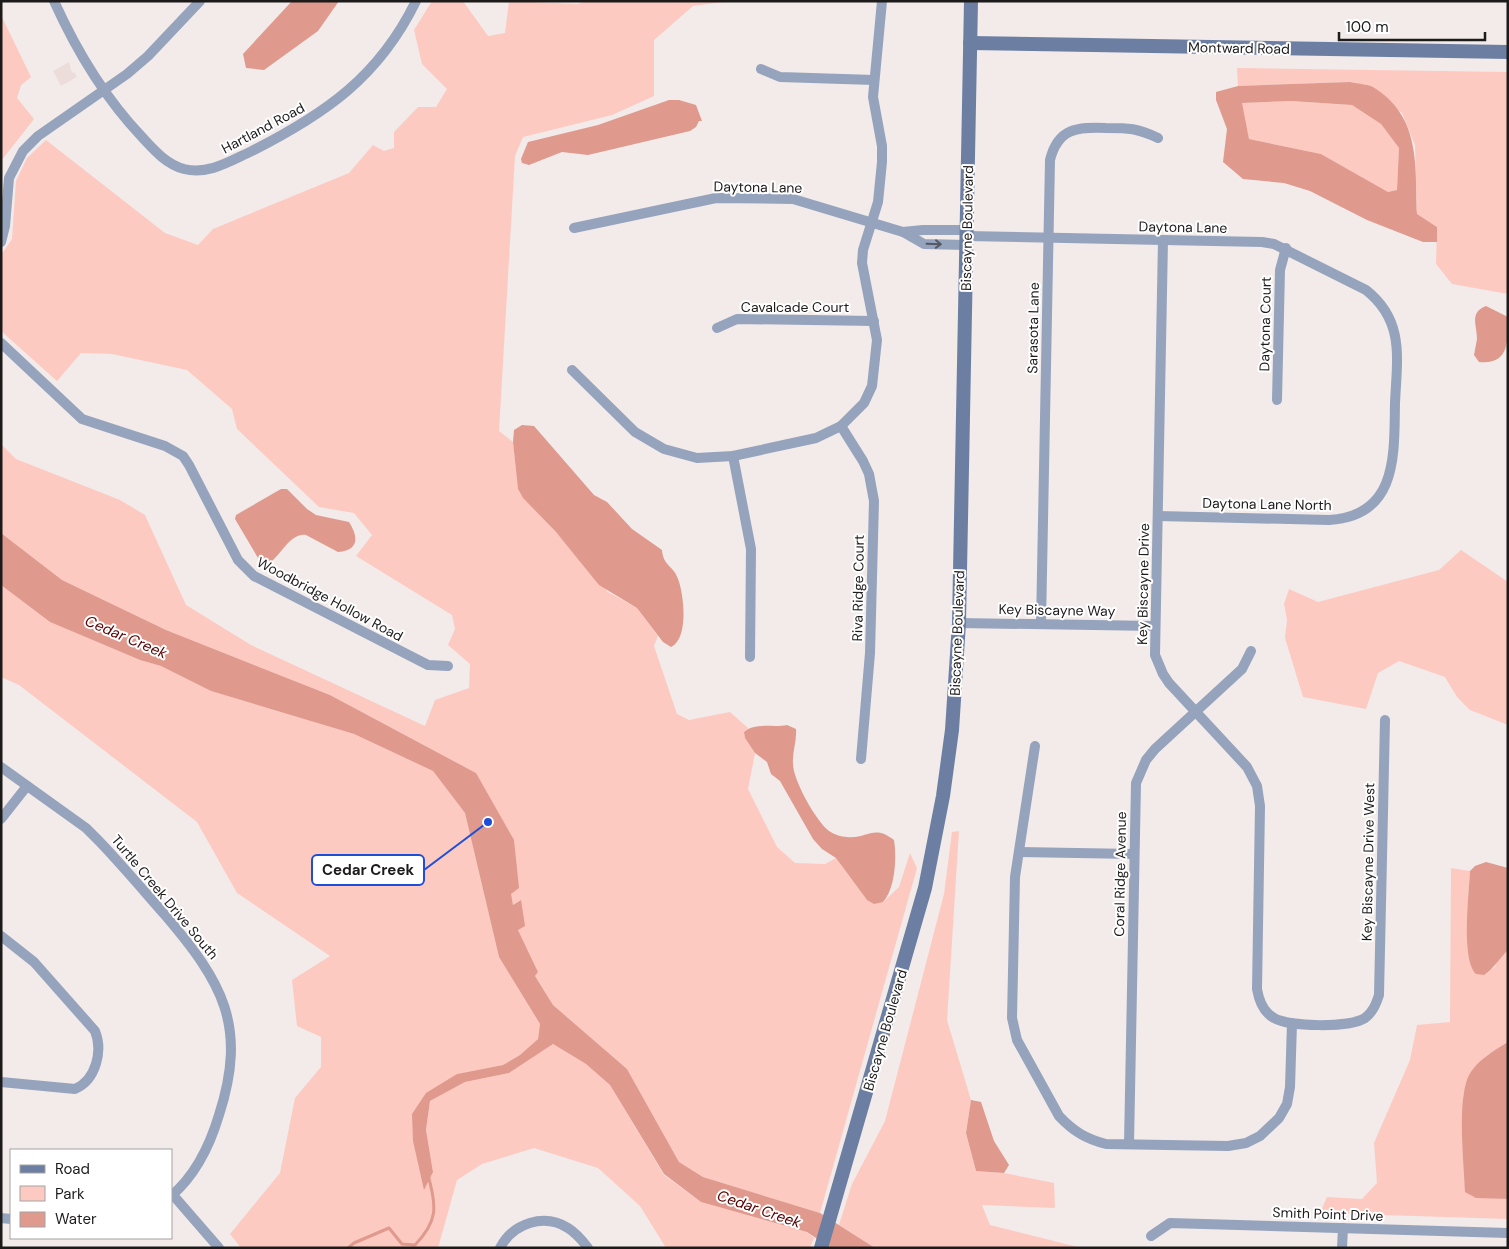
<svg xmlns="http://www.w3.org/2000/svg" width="1509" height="1249" font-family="'DM Sans',sans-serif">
  <rect width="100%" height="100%" fill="#f2ebea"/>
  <polygon fill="#ecddda" points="69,62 72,73 74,72 77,77 61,86 53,71"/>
  <g fill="#fdcac1">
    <polygon points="432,1 463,1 488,36 505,33 509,1 578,4 584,1 732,1 693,6 654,40 654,96 612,115 523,137 515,156 499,431 513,442 518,489 523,498 556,532 608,592 637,608 658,636 654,646 677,714 689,720 730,712 748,728 744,732 745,738 755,753 748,789 777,847 795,863 825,864 836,858 867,900 883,902 899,887 910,853 917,868 820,1213 703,1177 679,1162 627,1069 553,1005 535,976 538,972 518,930 521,900 513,905 476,773 330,695 166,630 62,580 1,533 1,444 16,459 120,500 145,515 186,605 251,645 425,726 435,700 469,688 470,664 448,645 455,629 452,615 356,556 372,535 354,513 319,507 237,429 232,409 187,370 112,354 81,353 57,381 1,331 1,255 12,239 16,181 27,158 46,140 165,233 198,245 213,229 349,173 373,145 384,151 394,148 394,132 418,107 436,107 447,89 422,64 414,30"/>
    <polygon points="1,15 31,77 21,85 17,98 34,119 1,161"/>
    <polygon points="1237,68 1508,72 1508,294 1452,284 1436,264 1437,227 1417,214 1415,145 1402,113 1350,82 1238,86"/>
    <polygon points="1291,101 1352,105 1381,124 1399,148 1397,190 1388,192 1321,154 1249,139 1241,103"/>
    <polygon points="1461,550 1508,582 1508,725 1470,710 1457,697 1445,677 1399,661 1378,673 1366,709 1303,697 1285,638 1287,620 1284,604 1289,589 1318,602 1439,570"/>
    <polygon points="1,585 50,622 140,660 161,666 211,691 354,734 433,771 465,813 499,957 540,1024 538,1039 520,1055 503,1065 457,1074 412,1114 433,1172 426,1130 430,1101 465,1082 509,1073 553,1044 586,1064 610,1085 664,1175 701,1202 807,1232 814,1238 810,1248 666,1248 640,1206 598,1168 534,1148 482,1164 457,1180 438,1248 241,1248 230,1234 280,1173 295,1098 321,1067 321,1037 297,1026 292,980 330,956 237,893 197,822 19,685 1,677"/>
    <polygon points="959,831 947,1020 971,1100 966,1133 976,1171 1004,1173 1054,1183 1055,1208 982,1205 990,1225 1082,1248 875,1248 839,1225 852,1184 885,1121 944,894 952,832"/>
    <path d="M1451 868 1470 871C1469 894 1461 959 1476 974L1494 968 1499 958 1508 950V1042L1487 1055 1469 1076 1463 1096 1499 1199H1508V1219L1320 1213 1327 1197 1362 1199 1377 1183 1374 1143 1410 1060 1417 1025 1450 1022Z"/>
  </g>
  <g fill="#df998d" fill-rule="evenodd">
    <polygon points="292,1 339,1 318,31 264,70 246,68 243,54"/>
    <path d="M1350 82C1358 84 1370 84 1376 89 1421 119 1415 166 1417 214L1437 227V242H1423L1367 220 1310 191 1284 183 1243 179 1223 162 1227 129 1216 100V92L1238 86ZM1291 101 1352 105 1381 124 1399 148 1397 190 1388 192 1321 154 1249 139 1242 103Z"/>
    <polygon points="669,100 679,100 696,105 702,121 699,121 696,127 690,131 588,155 562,152 529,165 522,163 521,159 528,142 598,125"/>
    <path d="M1486 306 1508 317C1508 342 1509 365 1479 362L1474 355C1475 350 1476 344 1477 339 1477 324 1469 313 1486 306Z"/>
    <path d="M522 425 534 426 594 495 607 502 632 529 662 550C663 566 674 566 678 579 684 594 689 639 671 647L663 642 637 608 599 585 556 532 523 498 518 489 513 442 514 430Z"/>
    <path d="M281 489H287L307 509 316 515 349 522C358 536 360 550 338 552L306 535C291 533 283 552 272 561L263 562 258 558 235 519 236 515Z"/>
    <polygon points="1,533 62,580 166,630 330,695 476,773 514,840 519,888 511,894 513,905 521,900 525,926 518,930 538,972 535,976 553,1005 627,1069 679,1162 703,1177 820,1213 875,1248 831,1248 807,1232 701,1202 664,1174 610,1085 586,1064 553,1044 509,1073 465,1082 430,1101 426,1130 433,1172 424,1190 413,1141 412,1114 426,1093 457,1074 503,1065 520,1055 538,1039 540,1024 499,957 465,813 433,771 354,734 211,691 161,666 140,660 50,622 1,585"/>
    <path d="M787 725 796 729C797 741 792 752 793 764 793 780 816 821 829 831 833 834 842 837 847 837 868 839 873 824 894 840 897 858 895 889 883 902L874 904 867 900 836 858 822 849 813 839 780 781 771 774 767 762 755 753 745 738 744 732C754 722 774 728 787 725Z"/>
    <path d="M1486 862 1508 868V950C1499 959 1494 968 1484 975L1476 974C1461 959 1469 894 1470 871L1475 866Z"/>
    <path d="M1508 1042V1199L1476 1198 1465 1192C1464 1161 1457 1104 1468 1077 1476 1061 1493 1051 1508 1042Z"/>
    <polygon points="971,1100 981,1102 994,1141 1009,1165 1004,1173 976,1171 966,1133"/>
  </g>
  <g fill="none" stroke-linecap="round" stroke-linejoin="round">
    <path stroke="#df998d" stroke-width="3" d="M348 1248 354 1243 389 1228 402 1244 415 1245C438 1221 437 1207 428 1175"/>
    <g stroke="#96a3bc" stroke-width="10">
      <path d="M54 1C77 52 104 97 142 137 154 150 166 164 184 169 209 175 230 161 252 151 325 114 379 77 416 1"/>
      <polyline points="761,69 780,77 874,80"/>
      <polyline points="574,228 716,198 793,199 903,232 924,244 966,245"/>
      <polyline points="903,232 923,230 967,230"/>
      <path d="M967 236 1262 242 1274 244 1366 290C1405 321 1397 358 1395 403 1394 455 1398 516 1329 520L1158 516"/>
      <path d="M1163 240 1155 655 1163 674 1169 683 1247 767 1257 786 1260 806 1257 989C1259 1001 1263 1012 1274 1018 1289 1027 1350 1028 1365 1018 1373 1012 1376 1004 1379 995L1385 720"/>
      <polyline points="1,242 5,226 9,178 23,151 38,136 127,74 148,56 200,1"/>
      <polyline points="717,328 737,319 874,321"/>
      <polyline points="1,343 82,419 165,446 183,456 189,465 238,560 254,576 428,665 448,666"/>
      <polyline points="572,370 635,432 664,449 697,458 733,456 816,438 841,426 864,403 872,386 877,340 862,263 863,250 878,202 882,162 882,146 873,97 882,1"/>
      <polyline points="1277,400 1280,270 1286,248"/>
      <polyline points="841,426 863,461 869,474 874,501 870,653 861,759"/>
      <polyline points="733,456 751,549 750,657"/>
      <polyline points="959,623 1155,626"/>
      <path d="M1041 624 1050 160C1058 128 1077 127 1106 128 1129 128 1137 128 1158 138"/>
      <path d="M1035 746 1015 877 1012 1018 1017 1040 1059 1116C1073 1131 1086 1139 1106 1144L1228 1146 1246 1143 1260 1136 1279 1118 1287 1104 1290 1087 1292 1023"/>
      <path d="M1 767 86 828 99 841C122 865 143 890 165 915 222 982 248 1025 219 1115 210 1145 196 1175 171 1196"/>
      <polyline points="1,819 27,786"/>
      <polyline points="1019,852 1134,854"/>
      <path d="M1 936 34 962 95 1031C103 1051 96 1080 75 1089L1 1082"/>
      <polyline points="1129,1144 1136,783 1146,760 1155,749 1242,669 1251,651"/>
      <polyline points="173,1195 219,1248"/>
      <polyline points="1,1218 11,1219"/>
      <polyline points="1151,1236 1170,1223 1508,1233"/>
      <path d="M500 1248C513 1223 544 1213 568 1228 576 1233 582 1240 588 1248"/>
      <polyline points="1342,1248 1343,1228"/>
    </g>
    <g stroke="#6c7fa3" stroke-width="14">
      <polyline points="970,43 1508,52"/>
      <polyline points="821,1248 925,888 943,796 952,730 959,623 971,1"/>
    </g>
  </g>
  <defs><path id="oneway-shaft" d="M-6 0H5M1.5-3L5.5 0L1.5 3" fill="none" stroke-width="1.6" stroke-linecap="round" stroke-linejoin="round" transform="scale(1.25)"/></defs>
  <use stroke="#535863" href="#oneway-shaft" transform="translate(934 244) rotate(2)"/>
  <g text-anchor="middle" stroke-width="4" stroke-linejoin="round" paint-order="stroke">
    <g font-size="14" fill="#1d1a1a" stroke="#fff">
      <text transform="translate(1239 48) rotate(1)" y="5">Montward Road</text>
      <text transform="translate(263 128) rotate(-28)" y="5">Hartland Road</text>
      <text transform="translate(758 187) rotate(1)" y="5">Daytona Lane</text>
      <text transform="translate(1183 227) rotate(1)" y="5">Daytona Lane</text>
      <text transform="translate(967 228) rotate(-89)" y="5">Biscayne Boulevard</text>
      <text x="795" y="312">Cavalcade Court</text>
      <text transform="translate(1265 324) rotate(-89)" y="5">Daytona Court</text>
      <text transform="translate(1033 328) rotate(-89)" y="5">Sarasota Lane</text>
      <text transform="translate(1267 504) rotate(1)" y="5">Daytona Lane North</text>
      <text transform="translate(1143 584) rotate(-89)" y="5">Key Biscayne Drive</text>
      <text transform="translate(858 588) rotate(-89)" y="5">Riva Ridge Court</text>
      <text transform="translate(330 599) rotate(28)" y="5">Woodbridge Hollow Road</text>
      <text transform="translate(1057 610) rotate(1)" y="5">Key Biscayne Way</text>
      <text transform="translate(957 633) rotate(-88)" y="5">Biscayne Boulevard</text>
      <text transform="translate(1368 862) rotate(-89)" y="5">Key Biscayne Drive West</text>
      <text transform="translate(1120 874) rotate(-89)" y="5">Coral Ridge Avenue</text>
      <text transform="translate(165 897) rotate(50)" y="5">Turtle Creek Drive South</text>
      <text transform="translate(885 1030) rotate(-74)" y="5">Biscayne Boulevard</text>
      <text transform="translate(1328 1214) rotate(2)" y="5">Smith Point Drive</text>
    </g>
    <g font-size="15" font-style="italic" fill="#560100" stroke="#fff">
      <text transform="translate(126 637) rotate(23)" y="5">Cedar Creek</text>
      <text transform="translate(759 1209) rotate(19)" y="5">Cedar Creek</text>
    </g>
  </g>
  <path fill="none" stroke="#1d4ed8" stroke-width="2" d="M488 822L424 870"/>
  <circle fill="#1d4ed8" stroke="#fff" stroke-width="2" cx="488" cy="822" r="5"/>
  <rect fill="#fff" stroke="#1d4ed8" stroke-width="2" x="312" y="855" width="112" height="30" rx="5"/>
  <g font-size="15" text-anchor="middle" font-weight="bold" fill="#1d1a1a">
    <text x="368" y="875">Cedar Creek</text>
  </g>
  <rect width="1509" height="1249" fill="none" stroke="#1d1a1a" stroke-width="5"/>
  <rect x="10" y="1149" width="162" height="90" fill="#ffffff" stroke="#a5a3a3"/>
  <rect x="20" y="1165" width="25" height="8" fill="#6c7fa3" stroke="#a5a3a3"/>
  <text x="55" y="1174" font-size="15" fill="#1d1a1a">Road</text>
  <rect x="20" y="1186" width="25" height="15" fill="#fdcac1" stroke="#a5a3a3"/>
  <text x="55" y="1199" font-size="15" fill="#1d1a1a">Park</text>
  <rect x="20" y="1212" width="25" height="15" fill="#df998d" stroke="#a5a3a3"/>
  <text x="55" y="1224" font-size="15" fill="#1d1a1a">Water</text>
  <path d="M1339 32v8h146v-8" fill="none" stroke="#1d1a1a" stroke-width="2.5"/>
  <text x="1346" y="32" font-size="15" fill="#1d1a1a" stroke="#ffffff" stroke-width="4" paint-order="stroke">100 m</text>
</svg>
